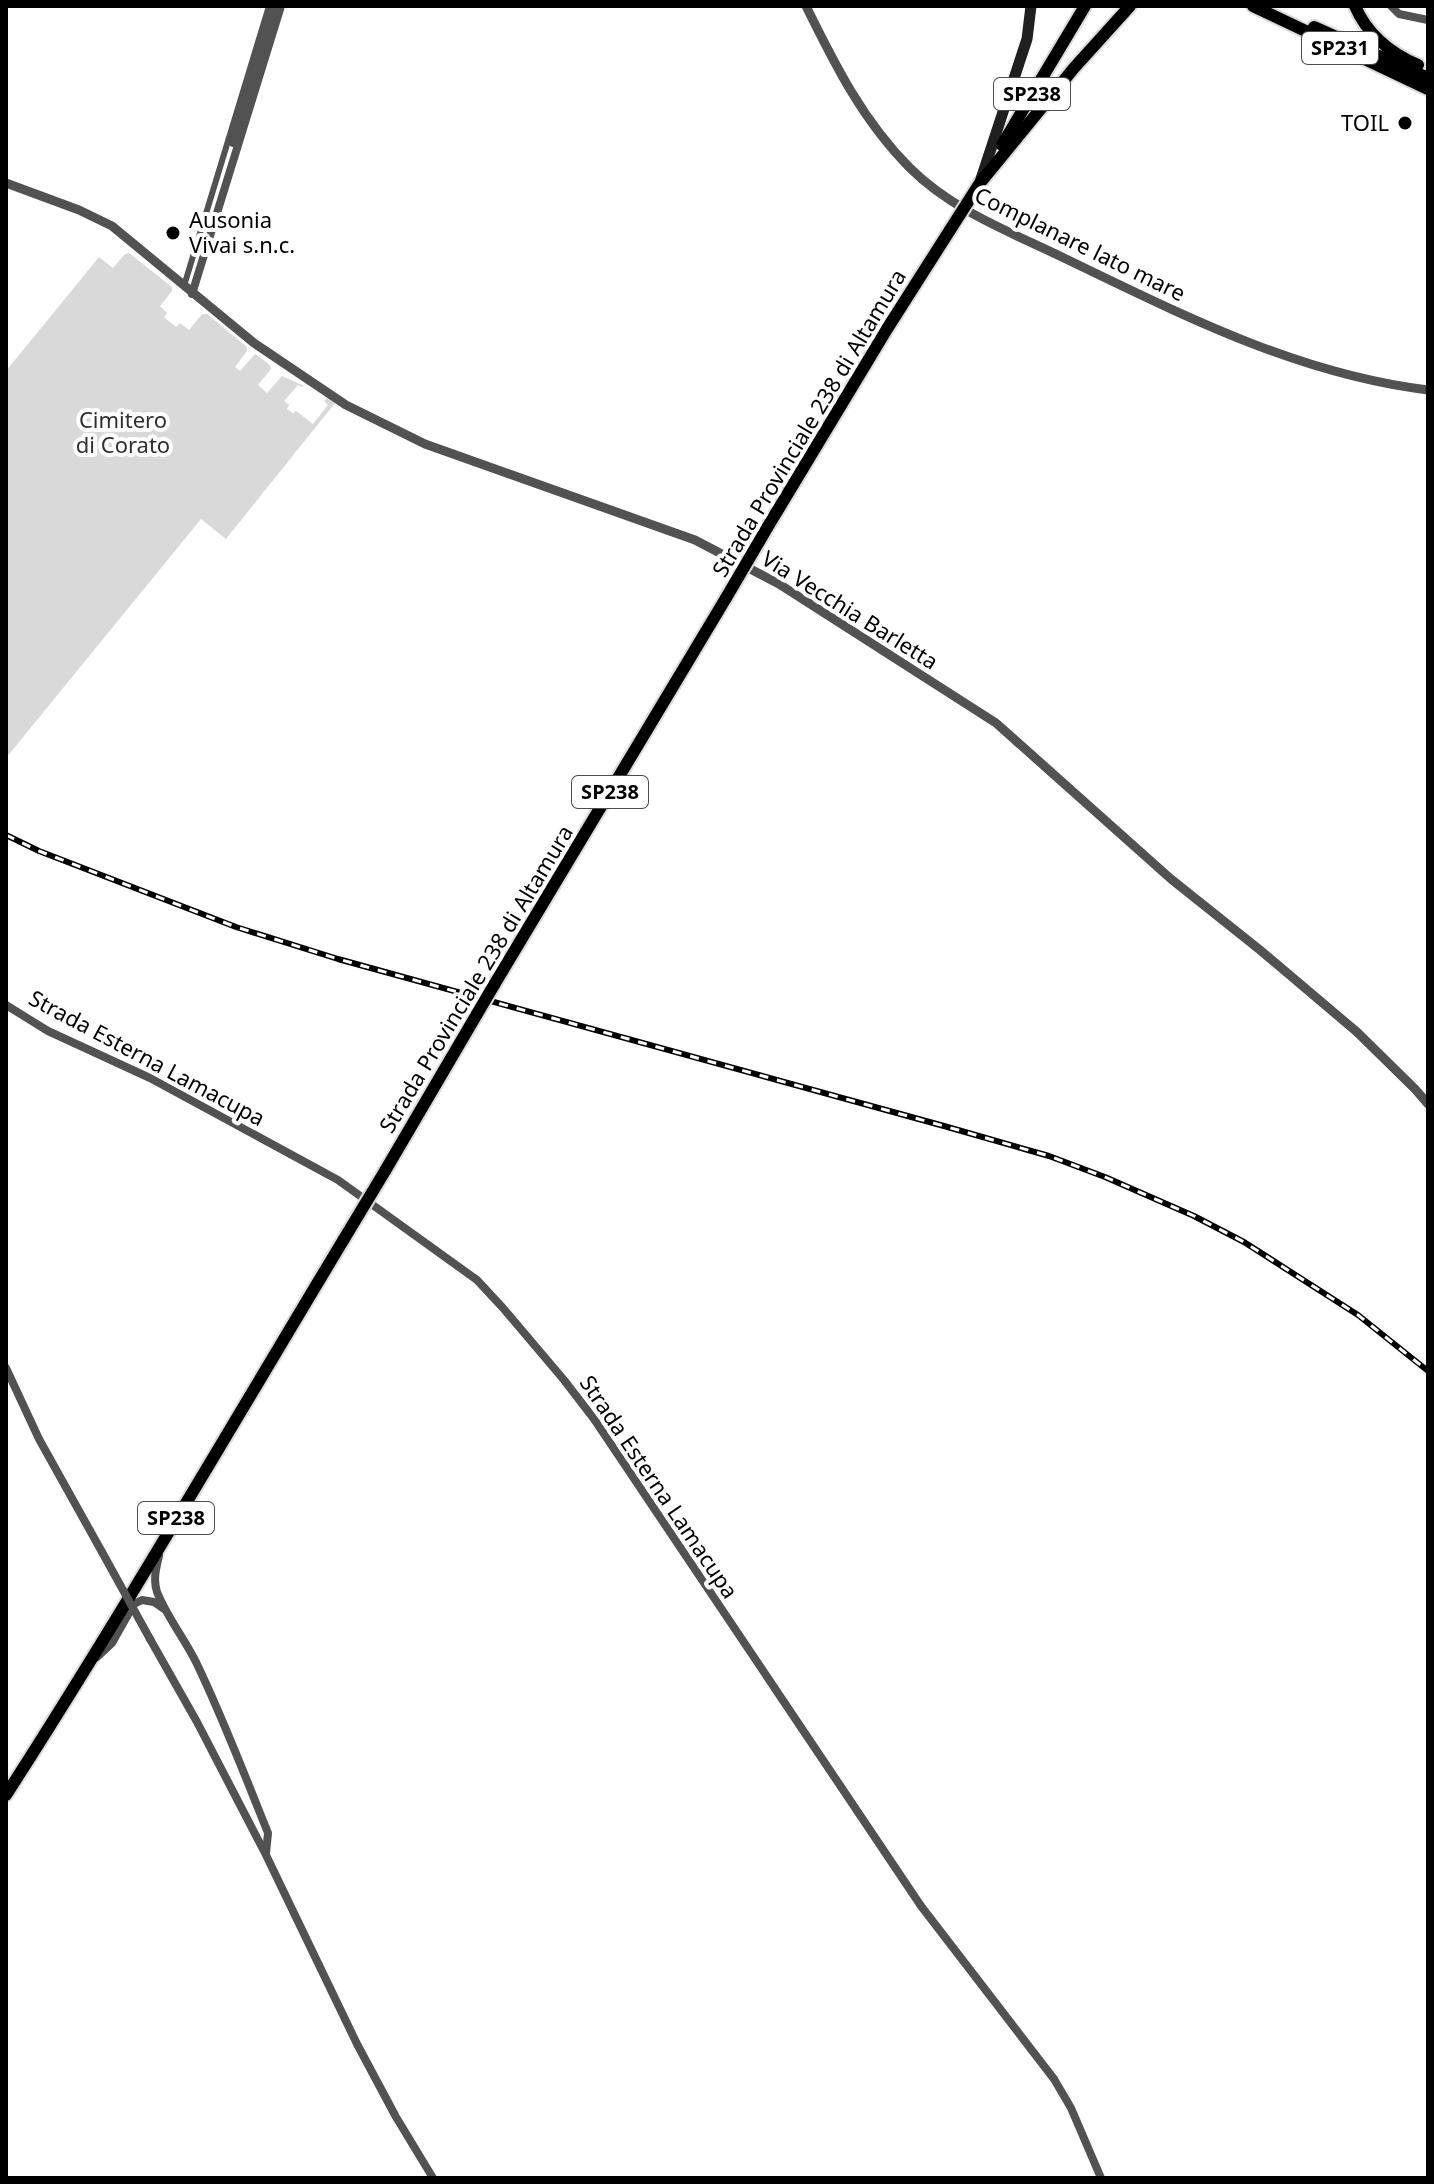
<svg xmlns="http://www.w3.org/2000/svg" width="1434" height="2184" font-family="'Noto Sans',sans-serif">
  <rect width="100%" height="100%" fill="#fff"/>
  <polygon fill="#d9d9d9" points="129,253 172,287 172,291 160,306 167,313 164,317 176,327 180,323 189,330 202,314 207,314 247,347 247,351 235,367 240,371 255,354 270,365 271,369 258,385 267,393 282,376 304,386 302,387 298,385 284,401 289,405 287,409 293,413 296,411 313,424 328,405 324,401 327,398 335,403 226,539 201,519 6,758 6,371 99,257 113,268 125,254"/>
  <g fill="none" stroke-linecap="round" stroke-linejoin="round">
    <defs>
      <g id="primary">
        <polyline points="767,528 887,329 950,230"/>
        <polyline points="494,985 726,598"/>
        <polyline points="385,1171 477,1014"/>
        <path d="M6 1795C123 1613 232 1425 344 1239"/>
      </g>
      <g id="trunk">
        <polyline points="1253,6 1428,89"/>
        <path d="M1355 6C1367 34 1390 53 1418 65"/>
        <polyline points="1314,27 1428,78"/>
        <polyline points="1002,145 1085,6"/>
        <polyline points="980,183 1074,68 1130,6"/>
      </g>
    </defs>
    <use href="#primary" stroke="#dbdbdb" stroke-width="16"/>
    <use href="#trunk" stroke="#dbdbdb" stroke-width="16"/>
    <polyline stroke="#525252" stroke-width="6" points="184,286 269,6"/>
    <g stroke="#525252" stroke-width="8">
      <polyline points="1391,6 1399,14 1428,20"/>
      <polyline points="233,143 274,6"/>
      <polyline points="192,294 281,6"/>
      <polyline points="6,1005 48,1031 150,1078 338,1180 477,1280 503,1308 564,1380 594,1419 921,1906 1054,2079 1071,2108 1101,2178"/>
      <polyline points="6,1368 39,1439 102,1552"/>
      <path d="M159 1556C156 1568 153 1580 157 1592 167 1617 184 1638 196 1662 223 1718 245 1776 268 1833L266 1853"/>
      <polyline points="150,1639 197,1722 266,1855 357,2044 396,2117 433,2178"/>
      <polyline points="97,1657 112,1643 134,1604 142,1600 154,1602 164,1609"/>
    </g>
    <g stroke="#525252" stroke-width="9">
      <path d="M806 6C835 65 863 121 910 168 953 211 1013 233 1066 259 1183 315 1297 374 1428 390"/>
      <polyline points="6,183 79,210 112,226 254,343 346,405 425,444 695,540 779,584 996,723 1171,879 1260,950 1357,1032 1415,1089 1428,1104"/>
    </g>
    <polyline stroke="#1f1f1f" stroke-width="11" points="980,182 1027,39 1031,6"/>
    <use href="#primary" stroke="#000" stroke-width="12"/>
    <use href="#trunk" stroke="#000" stroke-width="12"/>
    <defs>
      <polyline id="rail" points="6,835 39,851 236,927 338,959 944,1126 1049,1156 1105,1177 1194,1216 1244,1242 1358,1315 1428,1371"/>
    </defs>
    <use href="#rail" stroke="#000" stroke-width="6"/>
    <use href="#rail" stroke="#fff" stroke-width="3" stroke-dasharray="9" stroke-linecap="butt"/>
    <defs>
      <g id="primary-bridge">
        <polyline points="950,230 980,183"/>
        <polyline points="726,598 767,528"/>
        <polyline points="477,1014 494,985"/>
        <polyline points="344,1239 385,1171"/>
      </g>
    </defs>
    <use href="#primary-bridge" stroke="#dbdbdb" stroke-width="16" stroke-linecap="butt"/>
    <polyline stroke="#525252" stroke-width="8" points="102,1552 150,1639"/>
    <use href="#primary-bridge" stroke="#000" stroke-width="12"/>
  </g>
  <g fill="#000" stroke="#fff" stroke-width="3">
    <circle cx="1405" cy="123" r="8"/>
    <circle cx="173" cy="233" r="8"/>
  </g>
  <g text-anchor="middle" stroke-width="8" stroke-linejoin="round" paint-order="stroke">
    <g fill="#fff" stroke="#4c4c4c" stroke-width="2">
      <rect x="1302" y="32" width="76" height="32" rx="6"/>
      <rect x="994" y="78" width="76" height="32" rx="6"/>
      <rect x="572" y="776" width="76" height="32" rx="6"/>
      <rect x="138" y="1502" width="76" height="32" rx="6"/>
    </g>
    <g font-size="20" font-weight="bold" fill="#000">
      <text x="1340" y="55">SP231</text>
      <text x="1032" y="101">SP238</text>
      <text x="610" y="799">SP238</text>
      <text x="176" y="1525">SP238</text>
    </g>
    <g font-size="22" fill="#000" stroke="#fff" text-anchor="end">
      <text x="1389" y="131">TOIL</text>
      <text x="189" y="228" text-anchor="start">Ausonia<tspan x="189" dy="25">Vivai s.n.c.</tspan></text>
    </g>
    <g font-size="22" fill="#000" stroke="#fff">
      <text transform="translate(1080 244) rotate(26)" y="8">Complanare lato mare</text>
      <text transform="translate(809 423) rotate(-59)" y="8">Strada Provinciale 238 di Altamura</text>
      <text transform="translate(850 610) rotate(32)" y="8">Via Vecchia Barletta</text>
      <text transform="translate(476 979) rotate(-59)" y="8">Strada Provinciale 238 di Altamura</text>
      <text transform="translate(147 1058) rotate(28)" y="8">Strada Esterna Lamacupa</text>
      <text transform="translate(659 1487) rotate(56)" y="8">Strada Esterna Lamacupa</text>
    </g>
    <g font-size="22" fill="#303030" stroke="#fff">
      <text x="123" y="428">Cimitero<tspan x="123" dy="25">di Corato</tspan></text>
    </g>
  </g>
  <rect width="1434" height="2184" fill="none" stroke="#000000" stroke-width="16"/>
</svg>
